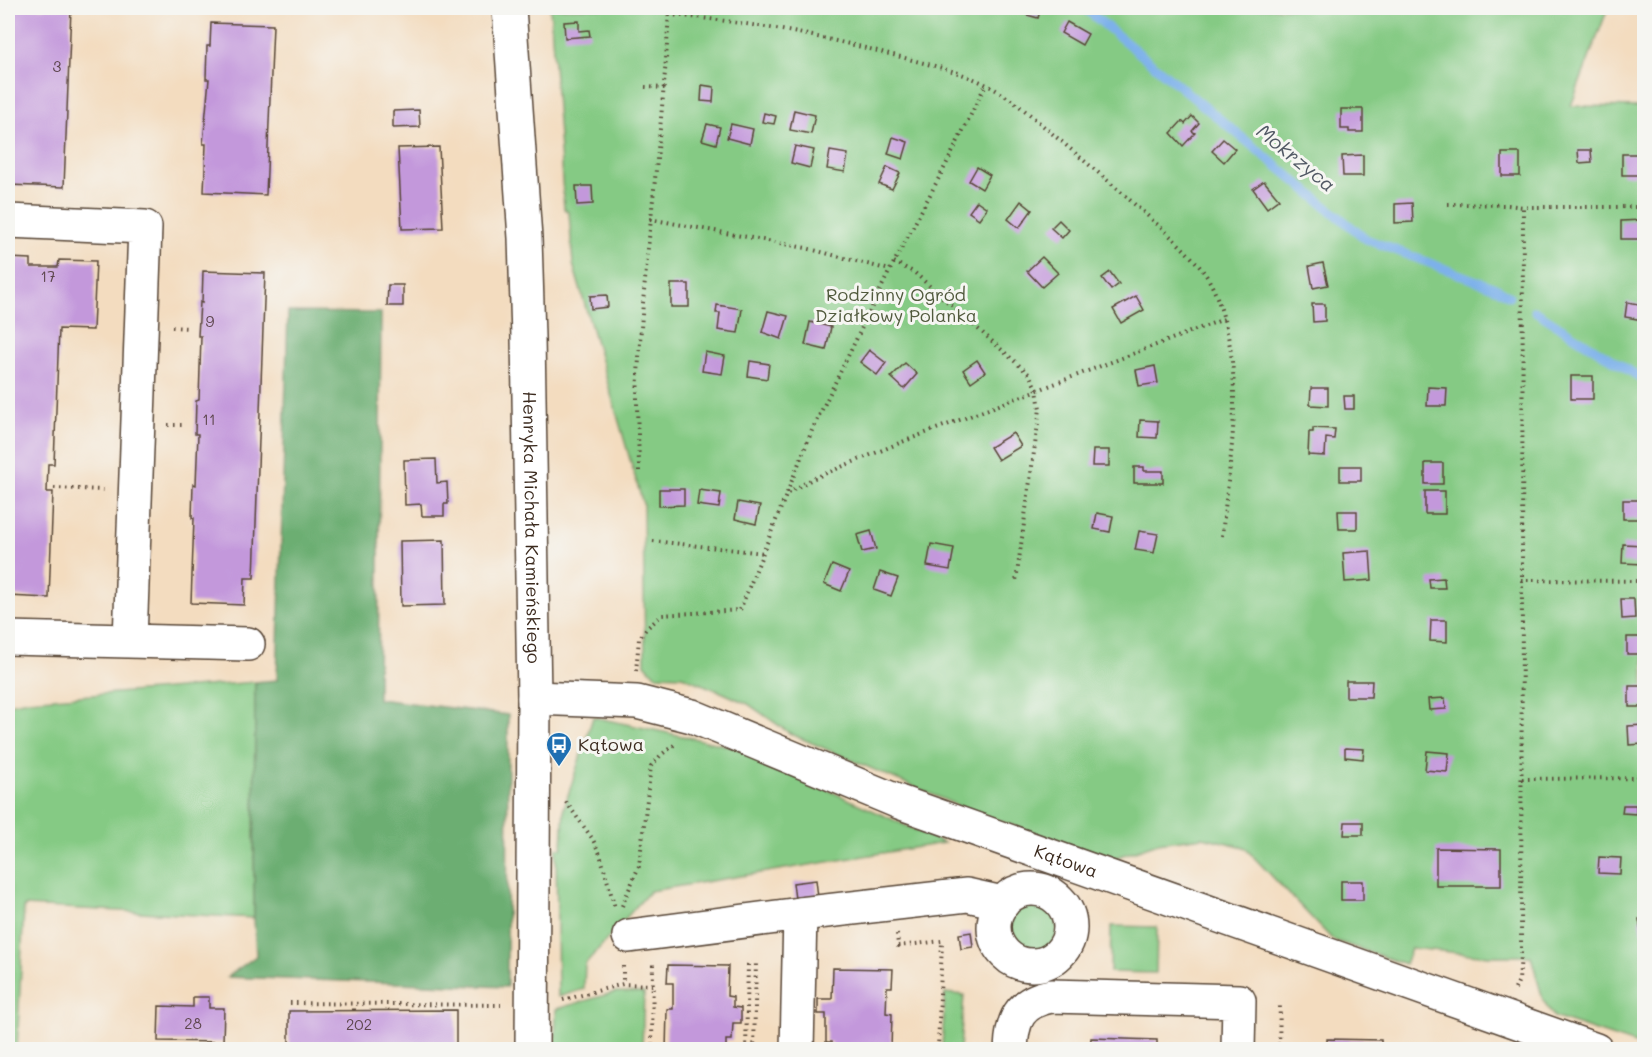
<svg xmlns="http://www.w3.org/2000/svg" width="1652" height="1057" font-family="Mali,sans-serif">
  <rect width="100%" height="100%" fill="#f6f6f2"/>
  <filter id="ink" filterUnits="userSpaceOnUse"><feTurbulence type="fractalNoise" baseFrequency=".0167" numOctaves="2"/><feDisplacementMap in="SourceGraphic" scale="12" xChannelSelector="R" yChannelSelector="G"/><feConvolveMatrix kernelMatrix="1 2 1 2 8 2 1 2 1" color-interpolation-filters="sRGB"/></filter>
  <filter id="wash" filterUnits="userSpaceOnUse"><feTurbulence type="fractalNoise" baseFrequency=".008" numOctaves="4" result="noise"/><feDisplacementMap in="SourceGraphic" scale="24" xChannelSelector="R" yChannelSelector="G"/><feGaussianBlur stdDeviation="1.35" result="paint"/><feColorMatrix in="noise" values="0 0 0 0 0 0 0 0 0 0 0 0 0 0 0 0 0 1.4 0 .05"/><feComposite in="paint" operator="in"/></filter>
  <g filter="url(#wash)">
    <rect width="100%" height="100%" fill="#f3dcbf"/>
    <g fill="#85ca84" stroke="#607a51" stroke-width="1.5">
      <polygon points="550,8 1608,8 1571,106 1644,107 1644,1047 1554,1017 1543,1000 1531,956 1489,956 1411,948 1405,964 1333,940 1244,847 1203,837 1158,843 1109,860 961,807 791,734 748,704 721,692 682,676 655,675 645,664 643,504 573,264 569,213 564,208"/>
      <polygon points="255,682 254,918 24,906 17,1050 8,1049 8,704 28,700"/>
      <polygon points="593,717 734,747 944,843 650,891 585,964 584,989 558,997 556,848 562,848 564,808"/>
      <circle cx="1033" cy="929" r="24"/>
      <polygon points="1111,926 1157,927 1156,973 1110,972"/>
      <polygon points="616,992 644,993 642,1049 555,1049 556,1009"/>
      <polygon points="945,993 964,995 960,1049 942,1049"/>
    </g>
    <polygon fill="#6cae72" stroke="#546c48" stroke-width="1.5" points="288,312 381,313 378,699 508,715 507,987 227,977 256,956 254,918 255,682 277,680"/>
    <g fill="none" stroke-linecap="round" stroke-linejoin="round">
      <g stroke="#7db1ea" stroke-width="9">
        <polyline points="1084,8 1366,239 1498,289 1509,296"/>
        <polyline points="1535,311 1644,380"/>
      </g>
    </g>
    <g id="blocks">
      <g fill="#c398db">
        <polygon points="8,8 71,8 64,187 8,185"/>
        <polygon points="1028,8 1041,8 1038,18 1027,15"/>
        <polygon points="579,21 579,31 589,30 590,36 565,38 564,22"/>
        <polygon points="1067,22 1088,34 1082,45 1061,33"/>
        <polygon points="211,23 273,25 266,195 204,192 206,144 203,144 209,79 206,79 207,46 210,46"/>
        <polygon points="702,85 714,87 713,102 701,101"/>
        <polygon points="1341,109 1363,109 1363,132 1349,132 1349,129 1341,129"/>
        <polygon points="419,110 420,127 393,128 393,111"/>
        <polygon points="794,110 815,115 811,134 790,130"/>
        <polygon points="764,113 776,116 774,124 762,122"/>
        <polygon points="1192,116 1199,123 1192,131 1195,133 1183,146 1171,133 1182,121 1185,124"/>
        <polygon points="707,124 720,127 716,144 702,140"/>
        <polygon points="731,124 753,129 750,144 727,138"/>
        <polygon points="893,137 908,142 903,159 888,154"/>
        <polygon points="1223,139 1235,149 1224,162 1212,151"/>
        <polygon points="795,146 814,150 810,168 791,163"/>
        <polygon points="439,147 443,228 402,229 398,148"/>
        <polygon points="1578,150 1591,150 1592,162 1579,163"/>
        <polygon points="830,151 848,154 845,172 827,169"/>
        <rect x="1502" y="153" width="18" height="23"/>
        <rect x="1622" y="154" width="22" height="21"/>
        <polygon points="1363,155 1363,176 1343,176 1342,156"/>
        <polygon points="887,167 900,173 892,189 879,184"/>
        <polygon points="977,167 990,175 982,189 969,181"/>
        <polygon points="1264,181 1279,199 1267,208 1253,189"/>
        <polygon points="576,186 592,186 593,204 577,205"/>
        <polygon points="977,201 987,208 979,219 969,212"/>
        <polygon points="1021,201 1032,210 1019,228 1008,219"/>
        <polygon points="1412,203 1413,222 1395,223 1395,204"/>
        <polygon points="1059,220 1069,230 1062,238 1051,228"/>
        <polygon points="1642,220 1642,239 1621,239 1621,221"/>
        <polygon points="1042,257 1058,273 1042,287 1027,271"/>
        <polygon points="8,258 31,259 31,267 58,267 59,260 96,261 93,330 59,329 54,464 48,464 47,492 53,492 49,598 8,596"/>
        <polygon points="1323,263 1328,285 1313,288 1309,266"/>
        <polygon points="203,271 265,273 254,578 245,578 244,605 191,603 194,518 192,518 193,484 196,485 198,434 195,434 196,401 199,400 201,336 198,336 200,302 202,303"/>
        <polygon points="1110,272 1119,284 1111,290 1102,278"/>
        <rect x="671" y="284" width="18" height="23"/>
        <polygon points="388,285 403,285 403,306 387,306"/>
        <polygon points="607,295 608,307 591,309 590,296"/>
        <polygon points="1136,296 1144,310 1121,323 1113,309"/>
        <polygon points="1627,302 1644,305 1643,320 1625,317"/>
        <polygon points="1312,304 1325,304 1325,321 1313,322"/>
        <polygon points="717,305 742,309 738,333 718,330 720,313 716,313"/>
        <polygon points="768,311 788,316 781,339 762,332"/>
        <polygon points="810,322 831,327 826,350 805,345"/>
        <polygon points="869,350 886,363 877,375 860,362"/>
        <polygon points="705,352 725,356 722,374 702,371"/>
        <polygon points="977,360 985,372 971,382 963,370"/>
        <polygon points="750,361 769,364 767,379 748,376"/>
        <polygon points="905,363 917,374 904,389 891,377"/>
        <polygon points="1155,366 1158,383 1139,386 1136,370"/>
        <rect x="1571" y="376" width="22" height="23"/>
        <polygon points="1428,387 1447,388 1446,406 1427,406"/>
        <polygon points="1311,388 1328,388 1328,406 1310,405"/>
        <polygon points="1344,396 1354,396 1354,409 1345,409"/>
        <polygon points="1140,420 1158,421 1157,438 1139,437"/>
        <polygon points="1313,428 1335,429 1334,439 1326,438 1325,456 1308,455 1309,432 1313,432"/>
        <polygon points="1013,433 1021,446 998,460 990,447"/>
        <polygon points="1643,433 1644,433 1644,453 1642,453"/>
        <polygon points="1093,450 1109,450 1109,466 1092,466"/>
        <polygon points="436,459 437,483 447,482 448,504 444,504 444,516 422,516 421,504 405,505 404,460"/>
        <rect x="1425" y="463" width="18" height="21"/>
        <rect x="1340" y="466" width="21" height="15"/>
        <polygon points="1134,467 1144,467 1144,471 1163,471 1163,483 1134,483"/>
        <polygon points="659,489 684,489 684,505 659,506"/>
        <polygon points="699,490 721,493 719,508 697,505"/>
        <rect x="1425" y="491" width="20" height="23"/>
        <rect x="1623" y="500" width="21" height="19"/>
        <polygon points="738,502 760,506 756,524 735,519"/>
        <polygon points="1338,511 1357,511 1357,529 1339,529"/>
        <polygon points="1097,513 1113,516 1110,532 1094,529"/>
        <polygon points="871,531 876,549 862,552 857,535"/>
        <polygon points="1139,531 1158,534 1154,553 1135,550"/>
        <polygon points="444,540 445,605 401,606 400,541"/>
        <polygon points="931,544 954,548 950,570 927,566"/>
        <polygon points="1623,544 1644,545 1644,564 1622,563"/>
        <polygon points="1370,551 1372,580 1345,582 1343,553"/>
        <polygon points="832,565 849,572 841,591 824,584"/>
        <polygon points="880,572 898,578 891,596 874,590"/>
        <polygon points="1444,578 1445,588 1430,588 1429,579"/>
        <polygon points="1621,599 1634,599 1635,618 1622,619"/>
        <polygon points="1431,620 1447,620 1447,642 1430,641"/>
        <polygon points="1627,637 1643,637 1644,654 1627,654"/>
        <polygon points="1346,681 1372,681 1371,697 1346,697"/>
        <rect x="1629" y="686" width="15" height="21"/>
        <polygon points="1445,698 1446,709 1429,710 1428,699"/>
        <polygon points="1644,725 1644,744 1629,745 1628,726"/>
        <polygon points="1345,748 1364,749 1363,759 1345,757"/>
        <polygon points="1427,751 1449,753 1447,772 1425,770"/>
        <polygon points="1623,805 1636,805 1636,814 1622,813"/>
        <polygon points="1345,822 1363,822 1363,835 1344,835"/>
        <polygon points="1436,848 1501,849 1501,886 1436,886"/>
        <polygon points="1599,857 1621,858 1620,874 1598,873"/>
        <polygon points="816,880 818,897 795,899 793,883"/>
        <rect x="1341" y="881" width="22" height="19"/>
        <polygon points="1644,917 1644,932 1641,932 1639,919"/>
        <polygon points="971,932 973,947 961,949 959,934"/>
        <polygon points="668,965 728,966 727,996 733,997 733,1007 741,1008 741,1023 733,1023 732,1040 726,1040 726,1050 666,1050 667,1009 673,1009 673,983 667,983"/>
        <polygon points="833,968 893,969 892,987 887,987 886,1013 892,1014 891,1050 832,1050 832,1042 826,1042 826,1014 818,1014 818,999 832,999"/>
        <polygon points="193,997 209,997 209,1008 224,1008 223,1042 158,1041 159,1006 193,1007"/>
        <polygon points="456,1010 456,1050 289,1050 289,1011"/>
        <polygon points="1091,1038 1157,1040 1157,1050 1090,1050"/>
        <polygon points="1327,1039 1381,1040 1381,1050 1327,1050"/>
      </g>
    </g>
  </g>
  <g filter="url(#ink)">
    <use href="#blocks" fill-opacity="0" stroke="#574536" stroke-width="1.5"/>
    <g fill="none" stroke-linecap="round" stroke-linejoin="round">
      <defs>
        <g id="minor">
          <path id="s1" d="M509 8 525 238 528 337 534 698 532 1050"/>
          <polyline points="8,221 145,227 130,640"/>
          <polyline points="8,638 248,644"/>
          <path id="s2" d="M534 698 637 702 692 716 899 802 1596 1050"/>
          <circle cx="1032" cy="927" r="38"/>
          <polyline points="800,914 967,895 1003,903"/>
          <polyline points="629,936 800,914 797,1050"/>
          <path d="M1011 1050C1012 1020 1019 1002 1051 996L1239 1001 1238 1050"/>
        </g>
      </defs>
      <use href="#minor" stroke="#574536" stroke-width="36"/>
      <g stroke="#574536" stroke-width="4" stroke-dasharray="1.5 4.5" stroke-linecap="butt">
        <path d="M669 15C747 21 826 37 901 57 930 65 960 71 987 85 1012 98 1034 118 1055 136 1081 158 1106 179 1131 201 1155 223 1183 245 1203 271 1213 284 1220 304 1224 320 1244 390 1229 465 1222 536"/>
        <polyline points="645,87 665,88"/>
        <polyline points="1448,204 1508,205 1523,207"/>
        <polyline points="650,219 806,248 890,270"/>
        <polyline points="894,262 915,273 1029,374 1037,390 1040,409 1016,581"/>
        <polyline points="172,327 188,328"/>
        <polyline points="168,425 186,425"/>
        <path d="M639 471C639 446 637 422 637 398 642 267 663 138 669 8"/>
        <polyline points="54,488 104,490"/>
        <polyline points="788,493 812,479 902,442 1224,319"/>
        <polyline points="653,541 764,553"/>
        <polyline points="1521,580 1644,581"/>
        <polyline points="636,671 639,639 646,629 662,615 740,610 813,428 890,270 950,157 986,84"/>
        <polyline points="8,696 8,698"/>
        <polyline points="1522,779 1644,778"/>
        <polyline points="566,802 592,838 600,854 615,908"/>
        <polyline points="622,906 639,866 651,766 661,755 674,745"/>
        <polyline points="897,934 898,946 942,941 938,1050"/>
        <polyline points="1062,952 1071,962 1075,962"/>
        <polyline points="623,966 623,984"/>
        <polyline points="1515,989 1519,980 1521,956 1523,207 1644,207"/>
        <polyline points="563,1000 623,984 653,985"/>
        <polyline points="290,1003 501,1005"/>
        <polyline points="354,1010 354,1004"/>
        <polyline points="652,1050 653,963"/>
        <polyline points="746,1050 748,965 751,961"/>
        <polyline points="754,1050 756,961"/>
        <polyline points="1279,1050 1280,1002"/>
      </g>
      <use href="#minor" stroke="#fff" stroke-width="33"/>
    </g>
  </g>
  <defs>
    <symbol id="bus-pin" viewBox="-11 -11 22 30"><path d="M0 17L-7.5 6A9.5 9.5 0 1 1 7.5 6Z" fill="#1f6fb2" stroke="#f6f6f2"/><path d="M-5-6H5V4H4V6H2V4H-2V6H-4V4H-5ZM-3.5-4V0h7V-4ZM-3.5 1.2v1.5H-2V1.2ZM2 1.2v1.5H3.5V1.2Z" fill="#fff"/></symbol>
  </defs>
  <g fill-rule="evenodd">
    <use href="#bus-pin" x="544" y="730" width="30" height="40"/>
  </g>
  <g text-anchor="middle" stroke-width="6" stroke-linejoin="round" paint-order="stroke">
    <g font-size="15" fill="#5d464d">
      <text x="57" y="72">3</text>
      <text x="48" y="282">17</text>
      <text x="210" y="327">9</text>
      <text x="209" y="425">11</text>
      <text x="193" y="1029">28</text>
      <text x="359" y="1030">202</text>
    </g>
    <g font-size="18" fill="#515a3d" stroke="#f6f6f2">
      <text x="896" y="301">Rodzinny Ogród<tspan x="896" dy="21">Działkowy Polanka</tspan></text>
    </g>
    <g font-size="18" fill="#3b2a1e" stroke="#f6f6f2">
      <text dy="6" stroke="none"><textPath href="#s1" startOffset="520">Henryka Michała Kamieńskiego</textPath></text>
      <text dy="6" stroke="none"><textPath href="#s2" startOffset="561">Kątowa</textPath></text>
    </g>
    <g font-size="18" fill="#3b2a1e" stroke="#f6f6f2" text-anchor="start">
      <text x="578" y="751">Kątowa</text>
    </g>
    <g font-size="20" font-style="italic" fill="#525965" stroke="#f6f6f2">
      <text transform="translate(1296 158) rotate(39)" y="7">Mokrzyca</text>
    </g>
  </g>
  <rect width="1652" height="1057" fill="none" stroke="#f6f6f2" stroke-width="30"/>
</svg>
